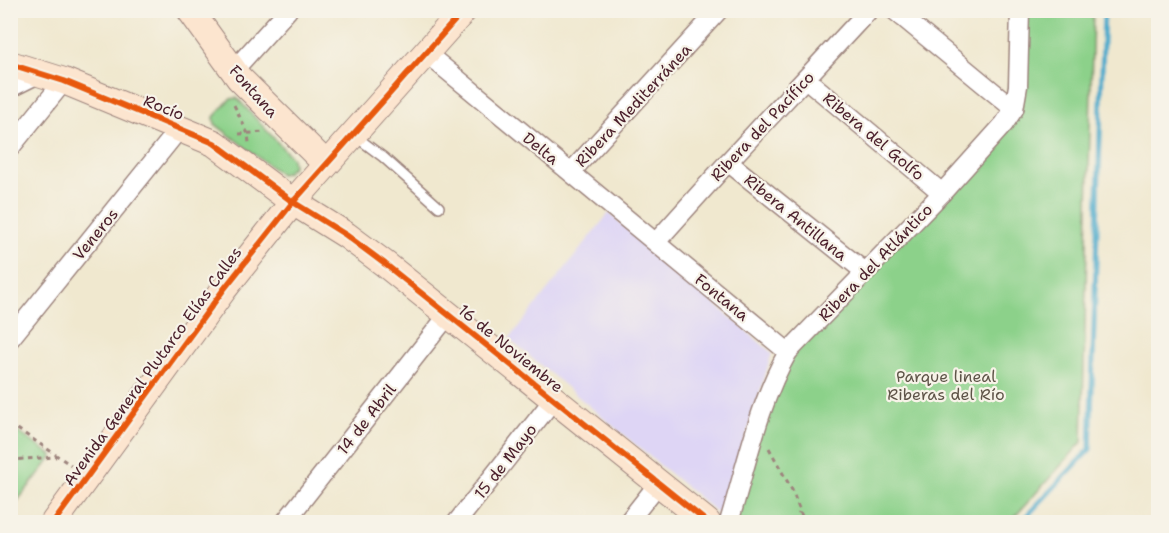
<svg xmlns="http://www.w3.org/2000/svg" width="1169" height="533" font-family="'Shantell Sans',sans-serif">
  <rect width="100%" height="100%" fill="#f7f3e8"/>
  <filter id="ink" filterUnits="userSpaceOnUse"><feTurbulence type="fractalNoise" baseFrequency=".0167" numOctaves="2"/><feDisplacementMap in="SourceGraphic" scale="12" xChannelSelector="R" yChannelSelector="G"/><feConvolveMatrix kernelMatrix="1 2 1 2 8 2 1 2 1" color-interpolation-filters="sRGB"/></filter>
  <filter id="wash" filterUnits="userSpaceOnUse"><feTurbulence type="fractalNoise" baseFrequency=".008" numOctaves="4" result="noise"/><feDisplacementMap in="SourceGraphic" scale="24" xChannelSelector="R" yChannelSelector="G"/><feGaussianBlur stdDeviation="1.35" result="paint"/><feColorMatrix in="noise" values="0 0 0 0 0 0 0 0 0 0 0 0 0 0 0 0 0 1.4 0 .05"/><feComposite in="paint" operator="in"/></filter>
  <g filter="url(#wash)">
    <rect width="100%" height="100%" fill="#f0e8cf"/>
    <polygon fill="#ded5f5" points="609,213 772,353 721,516 509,339"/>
    <g fill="#8cd18a" stroke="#6b785a" stroke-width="1.5">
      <polygon points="1020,11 1093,11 1082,442 1010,522 729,522 779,368 1004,124"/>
      <polygon points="237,98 292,158 293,166 286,173 280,174 215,124 214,117 230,99"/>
      <polygon points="11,427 53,456 11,509"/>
    </g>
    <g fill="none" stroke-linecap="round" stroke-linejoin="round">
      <polyline stroke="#4dabcc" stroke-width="5" points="1021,522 1090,449 1104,10"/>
    </g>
  </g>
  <g filter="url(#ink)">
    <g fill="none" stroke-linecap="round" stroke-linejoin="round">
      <defs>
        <polyline id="lane" points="355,136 383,157 439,207"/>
        <g id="street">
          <polyline points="894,10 1014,109"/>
          <polyline points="426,53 788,352"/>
          <polyline points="234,70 288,10"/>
          <polyline points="806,79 942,193"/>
          <polyline points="10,88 40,73"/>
          <polyline points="10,148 64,81"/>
          <polyline points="728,162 865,272"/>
          <polyline points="571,172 719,10"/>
          <polyline points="656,242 728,162 869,10"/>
          <polyline points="10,339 180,128"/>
          <polyline points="285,522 448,315"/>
          <polyline points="457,522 553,400"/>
          <polyline points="628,522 658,484"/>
          <path d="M729 522C746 467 759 402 788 352L942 193 1004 124 1014 109 1018 86 1020 10"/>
        </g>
        <g id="secondary">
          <polyline points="190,10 239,78 326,164"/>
          <polyline points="10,64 64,81 214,143 293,202 346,235 385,264 707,522"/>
          <polyline points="54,522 224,289 293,202 464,10"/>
        </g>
      </defs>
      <use href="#lane" stroke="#9d847d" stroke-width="12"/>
      <use href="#street" stroke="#9d847d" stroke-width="21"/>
      <use href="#secondary" stroke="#9d847d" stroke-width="28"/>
      <g stroke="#9d847d" stroke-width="3" stroke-dasharray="4.5 4.5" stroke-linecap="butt">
        <polyline points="234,105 248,134 249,143"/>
        <polyline points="239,134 265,132"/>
        <polyline points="10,424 71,465"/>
        <polyline points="769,448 792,490 804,522"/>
        <polyline points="10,460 56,457"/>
        <polyline points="10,503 16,521"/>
        <polyline points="10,516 19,522"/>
        <polyline points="796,522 799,512"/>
      </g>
      <use href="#lane" stroke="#fff" stroke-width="9"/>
      <use href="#street" stroke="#fff" stroke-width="18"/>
      <use href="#secondary" stroke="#fce5cf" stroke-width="26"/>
      <defs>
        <g id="cycleway">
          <polyline points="10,64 64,81 214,143 293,202 346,235 385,264 707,522"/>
          <polyline points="54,522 224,289 293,202 464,10"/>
        </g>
      </defs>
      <use href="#cycleway" stroke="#f7f3e8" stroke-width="10"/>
      <use href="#cycleway" stroke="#e8590c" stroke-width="6"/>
    </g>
  </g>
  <g text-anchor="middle" stroke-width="4.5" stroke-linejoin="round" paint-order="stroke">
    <g font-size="16" fill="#4a1f2b" stroke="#f7f3e8">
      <text transform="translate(254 91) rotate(48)" y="6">Fontana</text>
      <text transform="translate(633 105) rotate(-47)" y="6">Ribera Mediterránea</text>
      <text transform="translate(164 107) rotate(22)" y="6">Rocío</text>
      <text transform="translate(762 126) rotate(-47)" y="6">Ribera del Pacífico</text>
      <text transform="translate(874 136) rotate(40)" y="6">Ribera del Golfo</text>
      <text transform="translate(541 148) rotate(39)" y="6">Delta</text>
      <text transform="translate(796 217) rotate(39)" y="6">Ribera Antillana</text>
      <text transform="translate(95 234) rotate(-51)" y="6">Veneros</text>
      <text transform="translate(875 262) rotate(-46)" y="6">Ribera del Atlántico</text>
      <text transform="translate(722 297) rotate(39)" y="6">Fontana</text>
      <text transform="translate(511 348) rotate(39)" y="6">16 de Noviembre</text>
      <text transform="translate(152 366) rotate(-54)" y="6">Avenida General Plutarco Elías Calles</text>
      <text transform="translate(366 419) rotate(-52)" y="6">14 de Abril</text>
      <text transform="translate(505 461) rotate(-52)" y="6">15 de Mayo</text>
    </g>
    <g font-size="16" fill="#5e5448" stroke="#f7f3e8">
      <text x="946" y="382">Parque lineal<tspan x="946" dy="18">Riberas del Río</tspan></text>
    </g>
  </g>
  <rect width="1169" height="533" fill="none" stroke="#f7f3e8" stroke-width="36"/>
</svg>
